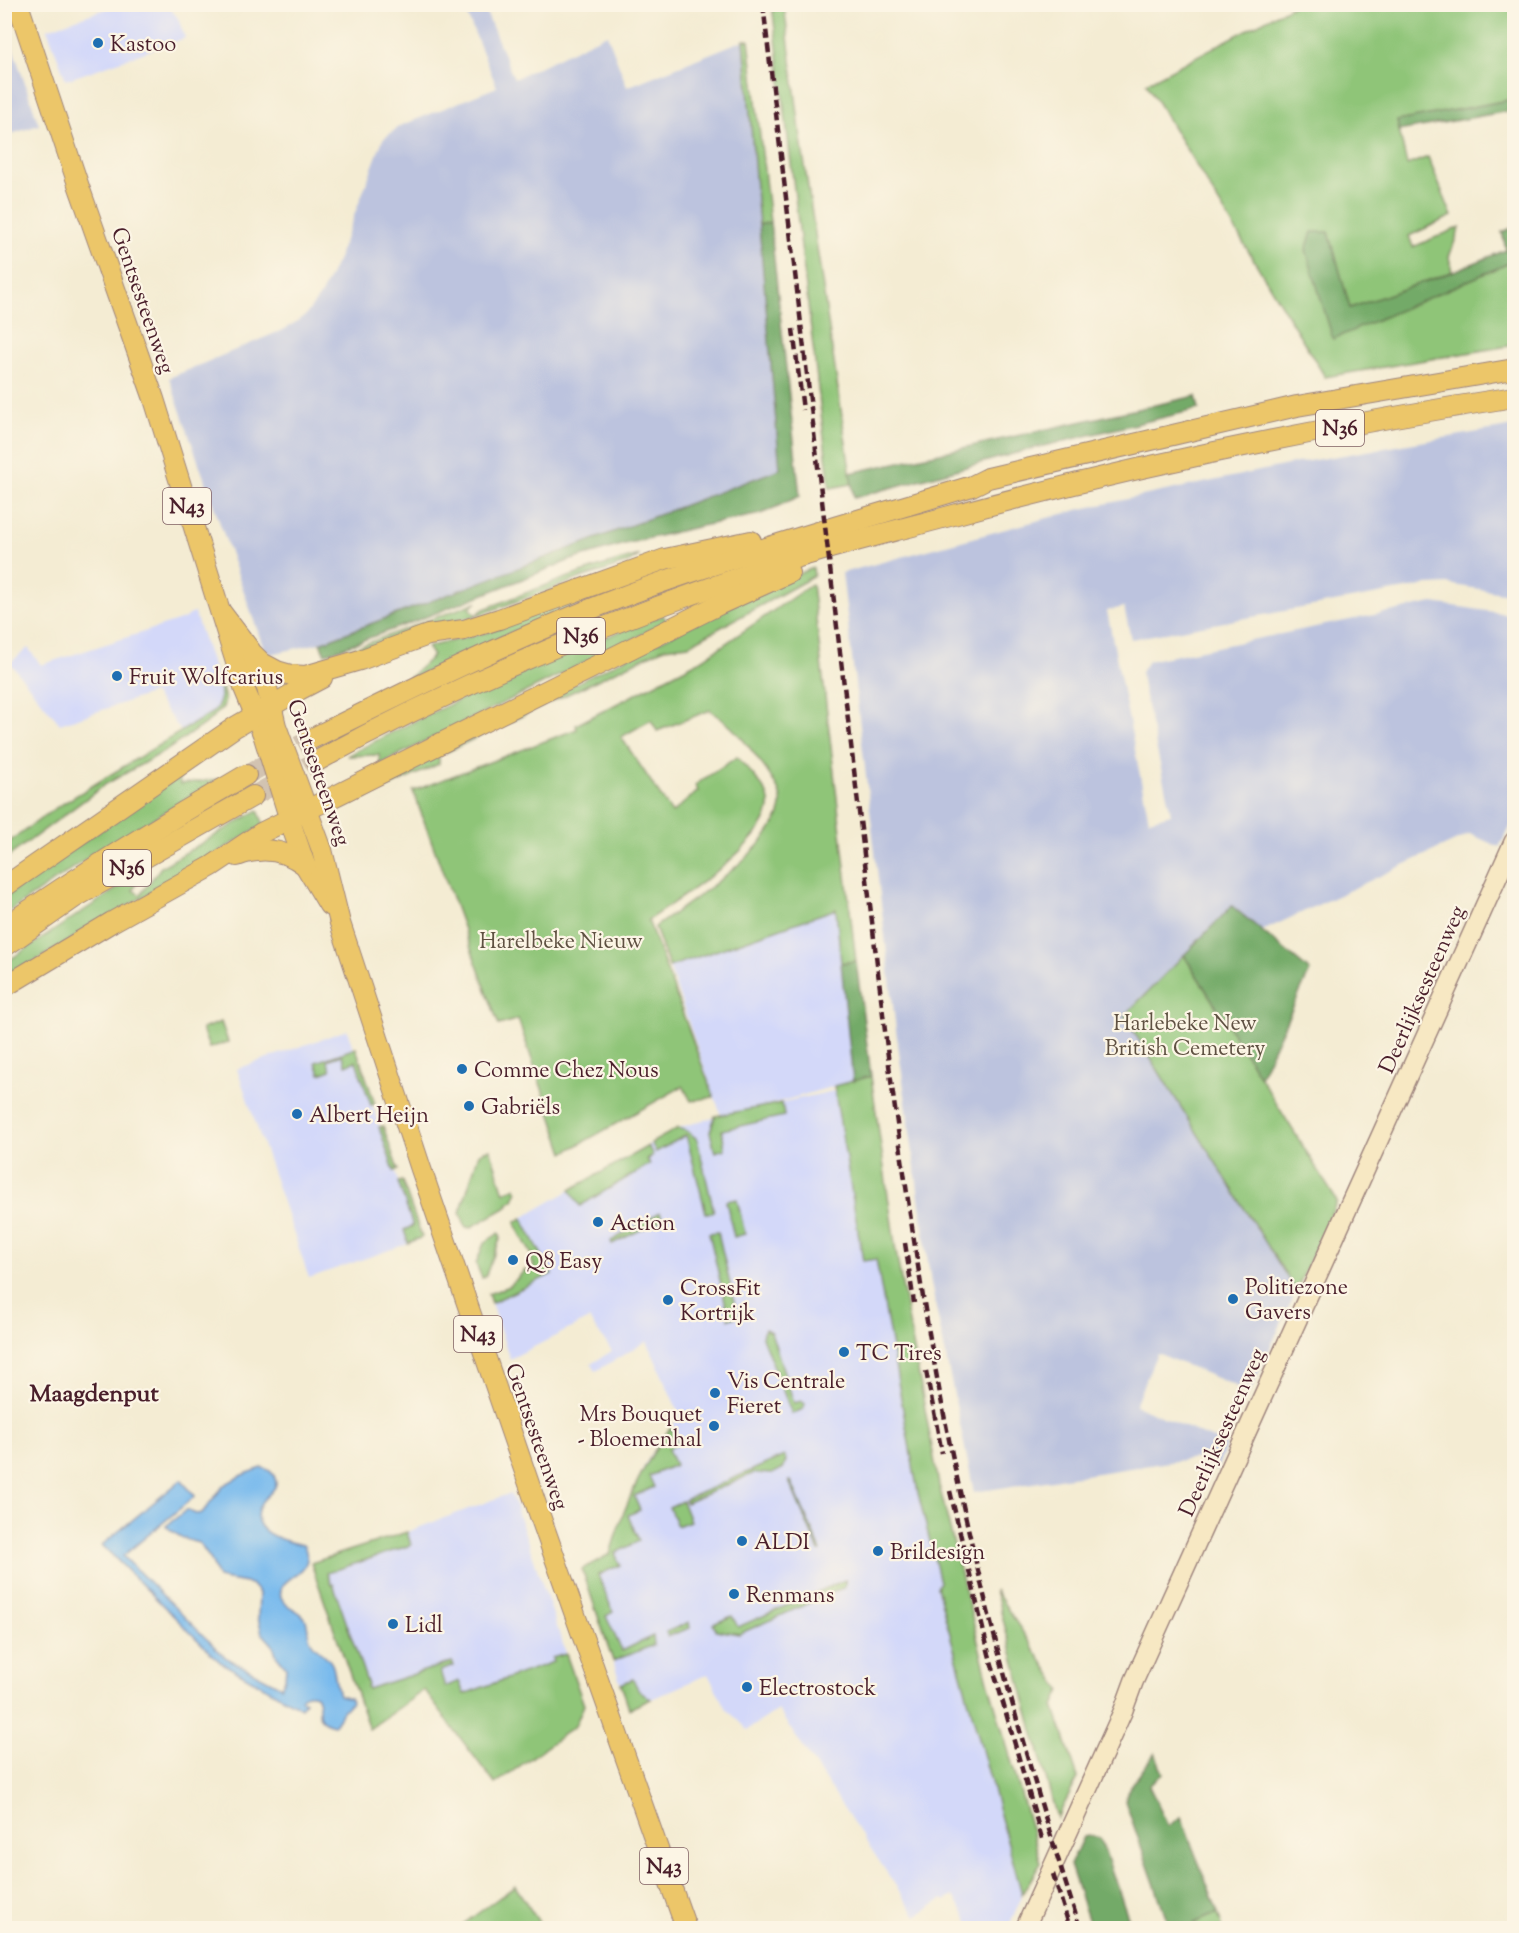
<svg xmlns="http://www.w3.org/2000/svg" width="1519" height="1933" font-family="'Sorts Mill Goudy',serif">
  <rect width="100%" height="100%" fill="#fcf5e5"/>
  <filter id="ink" filterUnits="userSpaceOnUse"><feTurbulence type="fractalNoise" baseFrequency=".0167" numOctaves="2"/><feDisplacementMap in="SourceGraphic" scale="12" xChannelSelector="R" yChannelSelector="G"/><feConvolveMatrix kernelMatrix="1 2 1 2 8 2 1 2 1" color-interpolation-filters="sRGB"/></filter>
  <filter id="wash" filterUnits="userSpaceOnUse"><feTurbulence type="fractalNoise" baseFrequency=".008" numOctaves="4" result="noise"/><feDisplacementMap in="SourceGraphic" scale="24" xChannelSelector="R" yChannelSelector="G"/><feGaussianBlur stdDeviation="1.35" result="paint"/><feColorMatrix in="noise" values="0 0 0 0 0 0 0 0 0 0 0 0 0 0 0 0 0 1.4 0 .05"/><feComposite in="paint" operator="in"/></filter>
  <g filter="url(#wash)">
    <rect width="100%" height="100%" fill="#f4ecd3"/>
    <g fill="#d3d8f9">
      <polygon points="117,5 167,5 178,18 185,38 66,80 47,29"/>
      <polygon points="194,612 217,678 221,694 221,703 213,712 181,731 153,693 60,724 10,663 28,648 41,665 184,619"/>
      <polygon points="836,909 853,1081 761,1107 834,1091 863,1261 876,1258 918,1493 940,1582 937,1588 1022,1896 1008,1928 973,1928 953,1896 945,1901 943,1899 916,1916 778,1710 747,1730 725,1707 708,1674 629,1709 582,1569 610,1554 624,1511 645,1464 656,1447 680,1416 647,1341 596,1371 591,1364 612,1351 589,1319 510,1359 491,1303 552,1274 522,1218 678,1128 721,1115 669,967"/>
      <polygon points="347,1030 418,1240 309,1278 237,1069"/>
      <polygon points="511,1493 584,1705 575,1726 495,1784 424,1690 369,1729 311,1563 407,1532"/>
    </g>
    <g fill="#bcc3de">
      <polygon points="463,5 483,5 514,79 607,34 627,87 744,40 780,469 320,643 271,654 264,649 169,378 287,328 304,317 320,296 337,261 383,139 400,126 497,87"/>
      <polygon points="4,22 39,125 5,136 4,136"/>
      <polygon points="1514,426 1514,595 1448,584 1428,585 1131,639 1124,607 1107,611 1149,820 1171,814 1143,687 1141,672 1148,661 1433,603 1514,615 1514,820 1499,847 1470,834 1262,931 1232,906 1125,1016 1296,1291 1250,1392 1157,1353 1135,1405 1227,1445 1216,1471 1195,1458 974,1492 931,1284 896,1030 842,573 1081,509 1297,463"/>
    </g>
    <g fill="#8fc578" stroke="#6c7252" stroke-width="1.5">
      <polygon points="772,5 784,5 802,146 852,484 830,488"/>
      <polygon points="1294,5 1514,5 1514,99 1397,121 1407,165 1428,157 1452,216 1409,236 1413,247 1460,227 1449,257 1452,272 1349,309 1329,232 1333,338 1514,261 1514,345 1325,377 1146,83"/>
      <polygon points="744,40 749,40 770,222 759,225"/>
      <path d="M640 555 629 562 607 570 584 577 476 616 419 628 310 668 312 664 469 605 477 602 470 608 476 615 484 609C536 589 586 569 640 555Z"/>
      <polygon points="813,568 814,576 689,645 664,648 447,752 439,753 439,764 343,808 342,801 773,584"/>
      <polygon points="646,572 649,577 528,625 410,679 409,678 433,656 427,647 488,632"/>
      <path d="M812 584 856 961 841 963 836 909 669 967 655 927C686 904 786 842 781 799 780 785 746 742 735 731 728 723 718 717 710 710L657 731 651 720 621 737 672 813 698 791 695 785 737 757C746 768 767 787 769 801 775 839 677 900 648 920L714 1097 691 1101 683 1086 564 1153 518 1019 499 1025 413 791 577 729 576 725 703 659Z"/>
      <path d="M663 615 667 622 380 764 379 755 347 756C448 701 555 656 663 615Z"/>
      <path d="M217 678H219L225 699 223 707 210 720 167 750 106 784 5 859V845L54 809 213 712C224 699 221 694 217 678Z"/>
      <polygon points="179,775 180,784 219,779 90,857 5,914 5,896"/>
      <polygon points="258,810 264,825 5,979 5,963 145,870 133,890 140,895 161,867"/>
      <polygon points="1184,955 1337,1201 1296,1291 1124,1016"/>
      <polygon points="221,1022 228,1042 209,1048 202,1029"/>
      <polygon points="356,1048 375,1104 371,1105 356,1061 346,1065 342,1055 327,1060 331,1070 320,1074 316,1062"/>
      <polygon points="871,1076 896,1252 939,1485 988,1681 1041,1863 1022,1894 937,1587 940,1582 918,1493 876,1259 863,1261 834,1086"/>
      <polygon points="782,1103 784,1116 722,1130 725,1149 715,1152 710,1132 715,1116"/>
      <polygon points="383,1126 398,1170 394,1171 379,1127"/>
      <polygon points="678,1128 687,1131 697,1139 714,1212 706,1213 686,1135 656,1152 651,1143"/>
      <polygon points="648,1146 653,1155 647,1159 650,1164 580,1206 570,1190"/>
      <polygon points="490,1149 504,1193 516,1187 517,1193 514,1200 508,1204 509,1206 470,1228 466,1227 460,1213 479,1153"/>
      <polygon points="402,1181 422,1237 408,1243 404,1230 413,1226 398,1182"/>
      <polygon points="737,1199 745,1234 734,1237 726,1201"/>
      <polygon points="660,1212 663,1219 612,1244 611,1241"/>
      <polygon points="522,1218 552,1274 491,1303 488,1294 510,1286 525,1270 529,1273 534,1266 531,1260 533,1257 516,1226 516,1222"/>
      <polygon points="718,1232 737,1314 735,1317 729,1319 709,1233"/>
      <polygon points="499,1233 501,1237 485,1277 482,1278 476,1264 484,1243"/>
      <polygon points="765,1329 771,1332 794,1403 801,1401 805,1404 803,1409 792,1414 762,1337 763,1333"/>
      <path d="M671 1427 678 1444 668 1449 675 1465 649 1476 654 1487 634 1496 640 1510 628 1515 639 1541 615 1553 620 1565 598 1575 613 1612 606 1616 622 1651 653 1636 654 1645 613 1661 582 1569 610 1554C623 1508 642 1465 671 1427Z"/>
      <polygon points="784,1456 786,1460 784,1468 772,1474 754,1473 686,1503 684,1500"/>
      <polygon points="789,1481 791,1481 821,1551 819,1551"/>
      <polygon points="682,1501 690,1521 677,1526 669,1507"/>
      <polygon points="407,1532 411,1545 327,1573 331,1585 333,1584 368,1685 367,1686 368,1689 452,1662 454,1666 440,1671 445,1687 459,1681 464,1694 553,1662 552,1658 566,1654 584,1705 575,1726 495,1784 424,1690 369,1729 311,1563"/>
      <polygon points="845,1580 845,1587 739,1634 716,1630 713,1624 732,1616 738,1627"/>
      <polygon points="995,1590 1061,1690 1054,1706 1078,1778 1057,1818"/>
      <polygon points="689,1622 690,1628 668,1636 666,1632"/>
      <polygon points="633,1679 638,1689 651,1699 629,1709 621,1684"/>
      <polygon points="515,1886 543,1928 458,1928"/>
      <polygon points="1218,1913 1223,1928 1196,1928 1194,1923"/>
    </g>
    <g fill="#73aa68" stroke="#5e644a" stroke-width="1.5">
      <polygon points="1514,99 1514,110 1399,131 1397,121"/>
      <polygon points="770,222 800,496 761,514 701,526 625,544 571,560 413,622 325,654 320,643 780,469 759,225"/>
      <polygon points="1514,227 1514,261 1333,339 1306,250 1312,232 1329,232 1350,308 1452,272 1506,250 1502,232"/>
      <polygon points="1196,396 1199,409 1031,449 854,498 850,473"/>
      <polygon points="1232,906 1310,971 1260,1077 1184,955"/>
      <polygon points="856,961 871,1076 853,1081 841,963"/>
      <polygon points="1155,1753 1163,1773 1149,1786 1168,1826 1181,1817 1218,1913 1194,1923 1196,1928 1170,1928 1125,1801 1128,1790"/>
      <polygon points="1089,1836 1100,1838 1132,1928 1091,1928 1070,1865 1083,1837"/>
    </g>
    <path fill="#78baed" stroke="#616c8c" stroke-width="1.5" d="M262 1468C271 1469 276 1476 276 1485 273 1493 265 1496 261 1503 245 1532 283 1541 303 1545 306 1548 306 1551 307 1557 308 1576 276 1578 281 1597 285 1608 299 1609 305 1618 309 1625 307 1633 310 1640 315 1650 327 1654 332 1664 336 1674 335 1685 339 1695L350 1698 352 1701 343 1711 334 1725C309 1720 325 1708 316 1695 310 1693 304 1693 301 1699L305 1702 301 1708 220 1662 102 1545 181 1480 195 1496 123 1556 225 1657 281 1687 285 1679 286 1667 277 1656 272 1644 262 1633 258 1618 259 1593 251 1584 218 1578 211 1560 199 1543C185 1540 177 1536 166 1526L186 1510 196 1514 202 1513 224 1485 242 1475Z"/>
  </g>
  <g filter="url(#ink)">
    <g fill="none" stroke-linecap="round" stroke-linejoin="round">
      <g stroke="#d2c3b1" stroke-width="20" stroke-dasharray="20 10" stroke-linecap="butt">
        <polyline points="246,775 311,739"/>
        <polyline points="253,796 317,761"/>
      </g>
      <defs>
        <polyline id="secondary" points="1025,1928 1123,1711 1134,1681 1514,841"/>
        <g id="primary">
          <polyline points="18,4 79,187 154,399 244,688 263,734 294,833 305,865 329,905"/>
          <polyline points="221,612 250,650 267,688 276,726 322,850 340,923 421,1169 539,1513 686,1928"/>
          <polyline points="253,654 262,663 277,671 291,675 305,676 360,660 428,635 464,630 499,619 665,559 751,541"/>
          <path d="M311 739C427 681 545 623 668 580 768 545 870 517 972 486L988 478 1297 406 1514 369"/>
          <path d="M317 761C441 693 571 637 704 590 738 578 771 565 806 555 852 541 899 530 946 517 1133 466 1323 427 1514 397"/>
          <path d="M237 856C262 846 284 849 305 865"/>
          <polyline points="4,887 235,727 299,690 322,678"/>
          <path d="M4 927C83 873 163 823 246 775"/>
          <polyline points="4,947 74,898 253,796"/>
          <polyline points="4,987 112,922 212,866 261,833 718,605 789,573"/>
        </g>
      </defs>
      <use href="#secondary" stroke="#9f867f" stroke-width="21"/>
      <use href="#primary" stroke="#9f867f" stroke-width="22"/>
      <use href="#secondary" stroke="#f7e8c3" stroke-width="18"/>
      <use href="#primary" stroke="#ecc669" stroke-width="20"/>
      <g stroke="#4a1f2b" stroke-width="4.5" stroke-dasharray="9 4.5" stroke-linecap="butt">
        <path d="M763 4 890 1073C908 1203 926 1331 953 1459 986 1618 1030 1774 1080 1928"/>
        <polyline points="793,329 803,410"/>
        <polyline points="905,1243 914,1303"/>
        <polyline points="926,1371 942,1453"/>
        <polyline points="950,1491 989,1654 1043,1842"/>
        <polyline points="1053,1874 1070,1928"/>
      </g>
    </g>
  </g>
  <g fill="#1f6fb2" stroke="#fcf5e5" stroke-width="2">
    <circle cx="98" cy="43" r="6"/>
    <circle cx="117" cy="676" r="6"/>
    <circle cx="462" cy="1069" r="6"/>
    <circle cx="469" cy="1106" r="6"/>
    <circle cx="297" cy="1114" r="6"/>
    <circle cx="598" cy="1222" r="6"/>
    <circle cx="513" cy="1260" r="6"/>
    <circle cx="1233" cy="1299" r="6"/>
    <circle cx="668" cy="1300" r="6"/>
    <circle cx="844" cy="1352" r="6"/>
    <circle cx="715" cy="1393" r="6"/>
    <circle cx="714" cy="1426" r="6"/>
    <circle cx="742" cy="1541" r="6"/>
    <circle cx="878" cy="1551" r="6"/>
    <circle cx="734" cy="1594" r="6"/>
    <circle cx="393" cy="1624" r="6"/>
    <circle cx="747" cy="1687" r="6"/>
  </g>
  <g text-anchor="middle" stroke-width="4.5" stroke-linejoin="round" paint-order="stroke">
    <g fill="#fcf5e5" stroke="#7f5f63" stroke-width="1.5">
      <rect x="1316" y="410" width="48" height="36" rx="4.5"/>
      <rect x="163" y="488" width="48" height="36" rx="4.5"/>
      <rect x="557" y="618" width="48" height="36" rx="4.5"/>
      <rect x="103" y="850" width="48" height="36" rx="4.5"/>
      <rect x="454" y="1316" width="48" height="36" rx="4.5"/>
      <rect x="640" y="1848" width="48" height="36" rx="4.5"/>
    </g>
    <g font-size="21" font-weight="bold" fill="#4a1f2b">
      <text x="1340" y="435">N36</text>
      <text x="187" y="513">N43</text>
      <text x="581" y="643">N36</text>
      <text x="127" y="875">N36</text>
      <text x="478" y="1341">N43</text>
      <text x="664" y="1873">N43</text>
    </g>
    <g font-size="22" fill="#4a1f2b" stroke="#fcf5e5" text-anchor="start">
      <text x="110" y="51">Kastoo</text>
      <text x="129" y="684">Fruit Wolfcarius</text>
      <text x="474" y="1077">Comme Chez Nous</text>
      <text x="481" y="1114">Gabriëls</text>
      <text x="309" y="1122">Albert Heijn</text>
      <text x="610" y="1230">Action</text>
      <text x="525" y="1268">Q8 Easy</text>
      <text x="1245" y="1294">Politiezone<tspan x="1245" dy="25">Gavers</tspan></text>
      <text x="680" y="1295">CrossFit<tspan x="680" dy="25">Kortrijk</tspan></text>
      <text x="856" y="1360">TC Tires</text>
      <text x="727" y="1388">Vis Centrale<tspan x="727" dy="25">Fieret</tspan></text>
      <text x="702" y="1421" text-anchor="end">Mrs Bouquet<tspan x="702" dy="25">- Bloemenhal</tspan></text>
      <text x="754" y="1549">ALDI</text>
      <text x="890" y="1559">Brildesign</text>
      <text x="746" y="1602">Renmans</text>
      <text x="405" y="1632">Lidl</text>
      <text x="759" y="1695">Electrostock</text>
    </g>
    <g font-size="22" fill="#4a1f2b" stroke="#fcf5e5">
      <text transform="translate(144 300) rotate(71)" y="8">Gentsesteenweg</text>
      <text transform="translate(320 772) rotate(71)" y="8">Gentsesteenweg</text>
      <text transform="translate(1421 989) rotate(-66)" y="8">Deerlijksesteenweg</text>
      <text transform="translate(1221 1432) rotate(-66)" y="8">Deerlijksesteenweg</text>
      <text transform="translate(538 1436) rotate(71)" y="8">Gentsesteenweg</text>
    </g>
    <g font-size="22" fill="#5f5142" stroke="#fcf5e5">
      <text x="561" y="948">Harelbeke Nieuw</text>
      <text x="1185" y="1030">Harlebeke New<tspan x="1185" dy="25">British Cemetery</tspan></text>
    </g>
    <g font-size="24" font-weight="bold" fill="#4a1f2b" stroke="#fcf5e5">
      <text x="94" y="1401">Maagdenput</text>
    </g>
  </g>
  <rect width="1519" height="1933" fill="none" stroke="#fcf5e5" stroke-width="24"/>
</svg>
